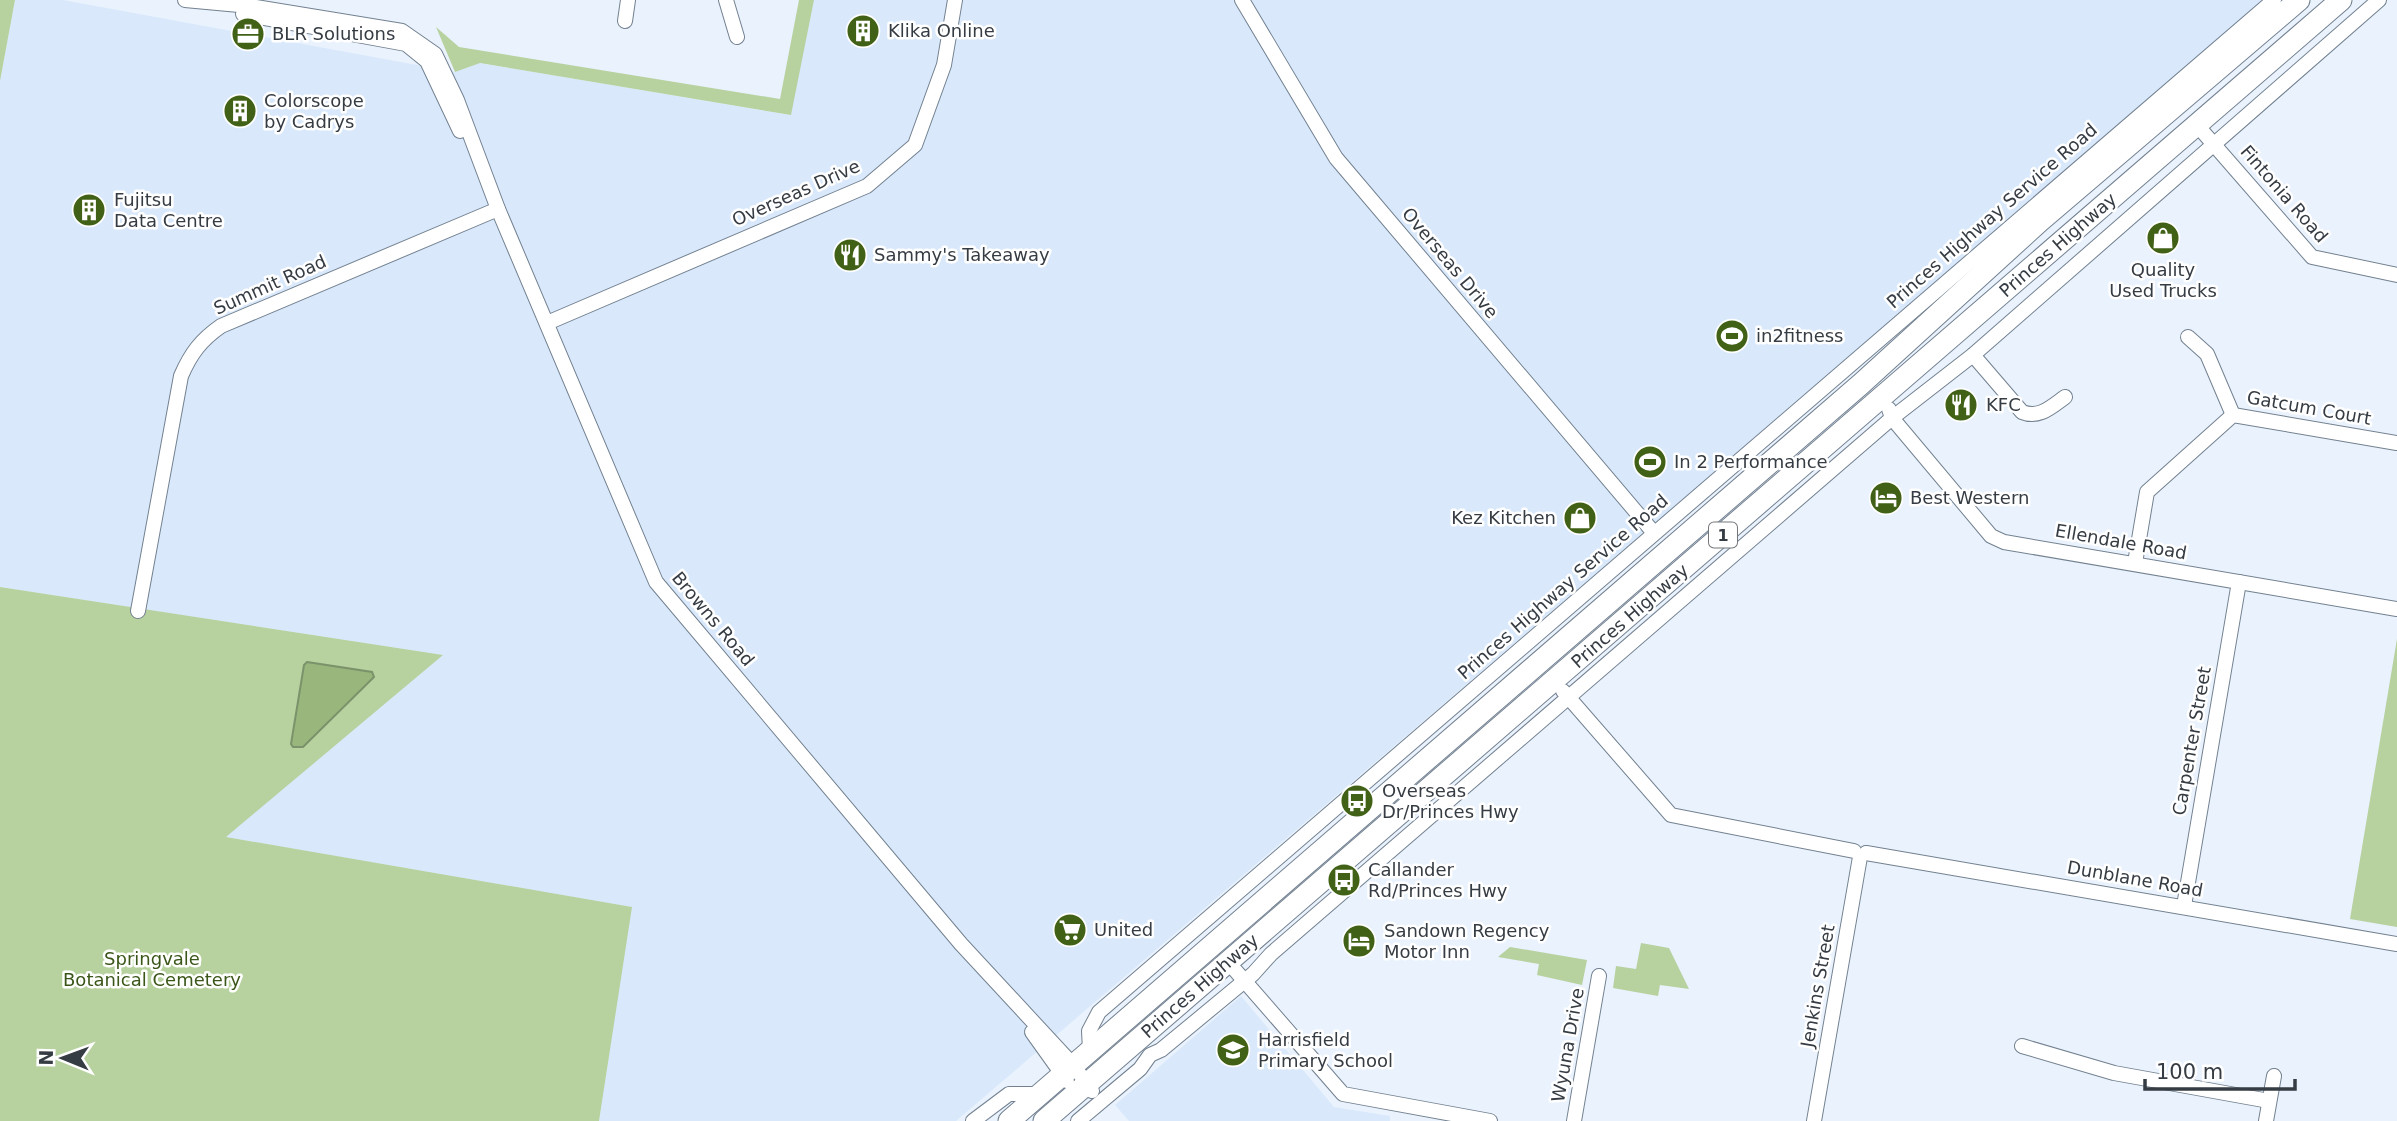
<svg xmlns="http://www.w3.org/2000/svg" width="2397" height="1121" font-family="'DejaVu Sans',sans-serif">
  <rect width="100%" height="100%" fill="#e9f2fd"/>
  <g fill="#d9e9fb">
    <polygon points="15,0 63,0 455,72 479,63 790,115 814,0 2266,0 956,1121 599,1121 631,907 225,837 442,655 0,587 0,81"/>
    <polygon points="1241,996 1334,1107 1390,1116 1390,1121 1129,1121 1115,1105"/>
  </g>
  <g fill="#b7d19f">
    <polygon points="0,0 15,0 0,81"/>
    <polygon points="799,0 814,0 791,115 480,63 455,72 436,27 459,47 780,99"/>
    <polygon points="0,587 443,655 226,837 632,907 599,1121 0,1121"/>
    <polygon points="2397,639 2397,927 2350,919"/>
    <polygon points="1641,943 1669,948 1689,989 1660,985 1658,996 1613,988 1616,966 1636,969"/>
    <polygon points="1510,947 1587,960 1582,985 1537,975 1539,964 1498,957"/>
  </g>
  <polygon fill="#99b77c" stroke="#7b926b" stroke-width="2" points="307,662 372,672 374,677 303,747 293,747 291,744 304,665"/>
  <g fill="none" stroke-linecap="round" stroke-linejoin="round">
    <defs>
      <g id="minor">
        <polyline points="185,0 250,6 402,31 435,54 457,100 498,209 656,582 961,944 1074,1066 1092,1091"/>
        <polyline points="726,0 737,37"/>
        <polyline points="1242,0 1336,158 1654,533"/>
        <polyline points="243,14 406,44 427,61 460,131"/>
        <polyline points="625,21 628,0"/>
        <polyline points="2196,124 2312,257 2397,275"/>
        <polyline points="547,323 867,186 915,145 944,65 955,0"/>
        <polyline points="2188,337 2207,354 2233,415"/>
        <path d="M1973 355 2022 412C2039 419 2051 407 2065 397"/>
        <polyline points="1889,409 1892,418 1991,536 2004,542 2397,609"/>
        <polyline points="2135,563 2147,492 2233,415 2397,443"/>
        <path d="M138 611 181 376C191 353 201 340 221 326L498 209"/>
        <polyline points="1563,691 1671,815 1854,851"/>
        <polyline points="1866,853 2397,944"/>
        <polyline points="2184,906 2239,582"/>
        <polyline points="1228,962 1343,1094 1490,1121"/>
        <polyline points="1032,1032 1067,1081"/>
        <polyline points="2022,1046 2114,1073 2269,1101"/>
        <polyline points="1090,1050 1089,1031 1099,1012 2274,0"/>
        <polyline points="973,1121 1009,1094 1041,1094"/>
        <polyline points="1078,1121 1140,1069 1150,1055 1161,1050 1253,974 1271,954 1892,418 1973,355 2379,0"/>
        <polyline points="1574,1121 1599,976"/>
        <polyline points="1814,1121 1860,857"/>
        <polyline points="2266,1121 2274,1076"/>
      </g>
      <g id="highway">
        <polyline points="1009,1121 1861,384 2040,221 2299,0"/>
        <polyline points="1044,1121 2341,0"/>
      </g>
    </defs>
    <use href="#minor" stroke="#738190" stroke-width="16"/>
    <use href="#highway" stroke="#738190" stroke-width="23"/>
    <use href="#minor" stroke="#fff" stroke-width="14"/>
    <use href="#highway" stroke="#fff" stroke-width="21"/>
  </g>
  <defs>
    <symbol id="building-disc" viewBox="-11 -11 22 22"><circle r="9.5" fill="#416116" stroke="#fff"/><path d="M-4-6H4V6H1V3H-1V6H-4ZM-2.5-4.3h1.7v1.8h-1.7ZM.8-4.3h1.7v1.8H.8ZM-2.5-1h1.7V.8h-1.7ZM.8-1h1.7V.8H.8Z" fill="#fff"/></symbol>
    <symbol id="office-disc" viewBox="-11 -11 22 22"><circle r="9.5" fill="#416116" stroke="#fff"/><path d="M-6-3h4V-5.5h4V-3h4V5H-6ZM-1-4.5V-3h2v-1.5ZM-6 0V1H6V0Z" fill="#fff"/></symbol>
    <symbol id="shop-disc" viewBox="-11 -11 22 22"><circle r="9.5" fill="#416116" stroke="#fff"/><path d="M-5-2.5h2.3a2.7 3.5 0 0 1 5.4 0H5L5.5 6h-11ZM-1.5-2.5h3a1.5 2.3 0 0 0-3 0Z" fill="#fff"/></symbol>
    <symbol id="restaurant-disc" viewBox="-11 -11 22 22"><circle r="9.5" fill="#416116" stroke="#fff"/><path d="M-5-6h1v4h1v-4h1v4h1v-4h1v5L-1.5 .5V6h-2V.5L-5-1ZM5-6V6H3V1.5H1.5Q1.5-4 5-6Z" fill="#fff"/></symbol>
    <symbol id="stadium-disc" viewBox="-11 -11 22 22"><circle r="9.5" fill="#416116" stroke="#fff"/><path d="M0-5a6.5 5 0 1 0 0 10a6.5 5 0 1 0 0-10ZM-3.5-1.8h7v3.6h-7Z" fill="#fff"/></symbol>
    <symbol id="hotel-disc" viewBox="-11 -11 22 22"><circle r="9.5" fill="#416116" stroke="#fff"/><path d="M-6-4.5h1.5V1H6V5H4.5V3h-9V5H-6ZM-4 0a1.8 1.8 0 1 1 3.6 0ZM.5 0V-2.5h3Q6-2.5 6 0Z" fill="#fff"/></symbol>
    <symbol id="bus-disc" viewBox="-11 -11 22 22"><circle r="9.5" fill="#416116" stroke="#fff"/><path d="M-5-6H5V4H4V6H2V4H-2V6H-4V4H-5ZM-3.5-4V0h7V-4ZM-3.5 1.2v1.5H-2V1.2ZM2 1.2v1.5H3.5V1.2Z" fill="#fff"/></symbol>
    <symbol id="supermarket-disc" viewBox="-11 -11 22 22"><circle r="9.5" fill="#416116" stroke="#fff"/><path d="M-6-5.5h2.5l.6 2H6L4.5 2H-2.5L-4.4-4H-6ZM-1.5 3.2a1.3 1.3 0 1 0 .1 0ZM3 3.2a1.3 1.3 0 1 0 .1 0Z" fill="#fff"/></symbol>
    <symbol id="school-disc" viewBox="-11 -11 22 22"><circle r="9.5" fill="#416116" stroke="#fff"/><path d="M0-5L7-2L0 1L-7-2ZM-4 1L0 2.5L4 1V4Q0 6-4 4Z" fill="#fff"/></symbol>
  </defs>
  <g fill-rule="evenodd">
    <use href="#building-disc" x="844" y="12" width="38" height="38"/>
    <use href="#office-disc" x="229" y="15" width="38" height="38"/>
    <use href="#building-disc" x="221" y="92" width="38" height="38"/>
    <use href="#building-disc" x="70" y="191" width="38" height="38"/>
    <use href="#shop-disc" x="2144" y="219" width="38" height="38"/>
    <use href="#restaurant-disc" x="831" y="236" width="38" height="38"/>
    <use href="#stadium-disc" x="1713" y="317" width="38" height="38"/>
    <use href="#restaurant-disc" x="1942" y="386" width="38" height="38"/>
    <use href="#stadium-disc" x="1631" y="443" width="38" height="38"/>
    <use href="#hotel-disc" x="1867" y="479" width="38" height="38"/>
    <use href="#shop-disc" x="1561" y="499" width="38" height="38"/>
    <use href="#bus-disc" x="1338" y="782" width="38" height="38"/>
    <use href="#bus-disc" x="1325" y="861" width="38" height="38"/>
    <use href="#supermarket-disc" x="1051" y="911" width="38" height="38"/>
    <use href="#hotel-disc" x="1340" y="922" width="38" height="38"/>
    <use href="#school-disc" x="1214" y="1031" width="38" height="38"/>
  </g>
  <g text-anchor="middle" stroke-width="5" stroke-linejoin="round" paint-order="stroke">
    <rect fill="#fff" stroke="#72767b" stroke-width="2" x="1709" y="522.5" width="28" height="25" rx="5"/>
    <g font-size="16" font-weight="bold" fill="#363c43">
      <text x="1723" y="541">1</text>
    </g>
    <g font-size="18" fill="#363c43" stroke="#fff" text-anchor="start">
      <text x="888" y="37">Klika Online</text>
      <text x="272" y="40">BLR Solutions</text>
      <text x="264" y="107">Colorscope<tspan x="264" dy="21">by Cadrys</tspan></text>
      <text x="114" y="206">Fujitsu<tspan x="114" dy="21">Data Centre</tspan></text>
      <text x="874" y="261">Sammy's Takeaway</text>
      <text x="2163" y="276" text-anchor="middle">Quality<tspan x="2163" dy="21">Used Trucks</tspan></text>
      <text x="1756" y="342">in2fitness</text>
      <text x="1986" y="411">KFC</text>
      <text x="1674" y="468">In 2 Performance</text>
      <text x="1910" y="504">Best Western</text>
      <text x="1556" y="524" text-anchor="end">Kez Kitchen</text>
      <text x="1382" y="797">Overseas<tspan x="1382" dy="21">Dr/Princes Hwy</tspan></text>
      <text x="1368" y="876">Callander<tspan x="1368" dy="21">Rd/Princes Hwy</tspan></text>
      <text x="1094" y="936">United</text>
      <text x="1384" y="937">Sandown Regency<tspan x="1384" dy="21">Motor Inn</tspan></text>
      <text x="1258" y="1046">Harrisfield<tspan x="1258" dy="21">Primary School</tspan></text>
    </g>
    <g font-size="18" fill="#363c43" stroke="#fff">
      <text transform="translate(796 193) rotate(-24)" y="6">Overseas Drive</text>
      <text transform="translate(2284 194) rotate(49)" y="6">Fintonia Road</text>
      <text transform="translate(1992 216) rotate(-41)" y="6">Princes Highway Service Road</text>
      <text transform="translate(2058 245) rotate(-41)" y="6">Princes Highway</text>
      <text transform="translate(1450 263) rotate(50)" y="6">Overseas Drive</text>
      <text transform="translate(270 285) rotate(-24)" y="6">Summit Road</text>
      <text transform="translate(2309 408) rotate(10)" y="6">Gatcum Court</text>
      <text transform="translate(2121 542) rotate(10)" y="6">Ellendale Road</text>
      <text transform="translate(1563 587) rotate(-41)" y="6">Princes Highway Service Road</text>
      <text transform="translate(1630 616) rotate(-41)" y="6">Princes Highway</text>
      <text transform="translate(713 619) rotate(50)" y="6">Browns Road</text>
      <text transform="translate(2192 741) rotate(-80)" y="6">Carpenter Street</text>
      <text transform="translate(2135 879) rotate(10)" y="6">Dunblane Road</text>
      <text transform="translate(1200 986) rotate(-41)" y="6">Princes Highway</text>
      <text transform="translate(1818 986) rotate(-80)" y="6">Jenkins Street</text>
      <text transform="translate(1568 1045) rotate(-80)" y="6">Wyuna Drive</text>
    </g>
    <g font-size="18" fill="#3a5618" stroke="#fff">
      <text x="152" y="965">Springvale<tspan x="152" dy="21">Botanical Cemetery</tspan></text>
    </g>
  </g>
  <g transform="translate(63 1058) rotate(271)" stroke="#ffffff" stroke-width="5" paint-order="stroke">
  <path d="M0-5L12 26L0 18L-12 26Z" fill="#363c43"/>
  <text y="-10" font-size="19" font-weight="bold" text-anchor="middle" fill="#363c43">N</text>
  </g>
  <path d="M2145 1079v10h150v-10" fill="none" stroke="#363c43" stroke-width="3.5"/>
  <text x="2156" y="1079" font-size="21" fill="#363c43" stroke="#ffffff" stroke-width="5" paint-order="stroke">100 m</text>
</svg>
